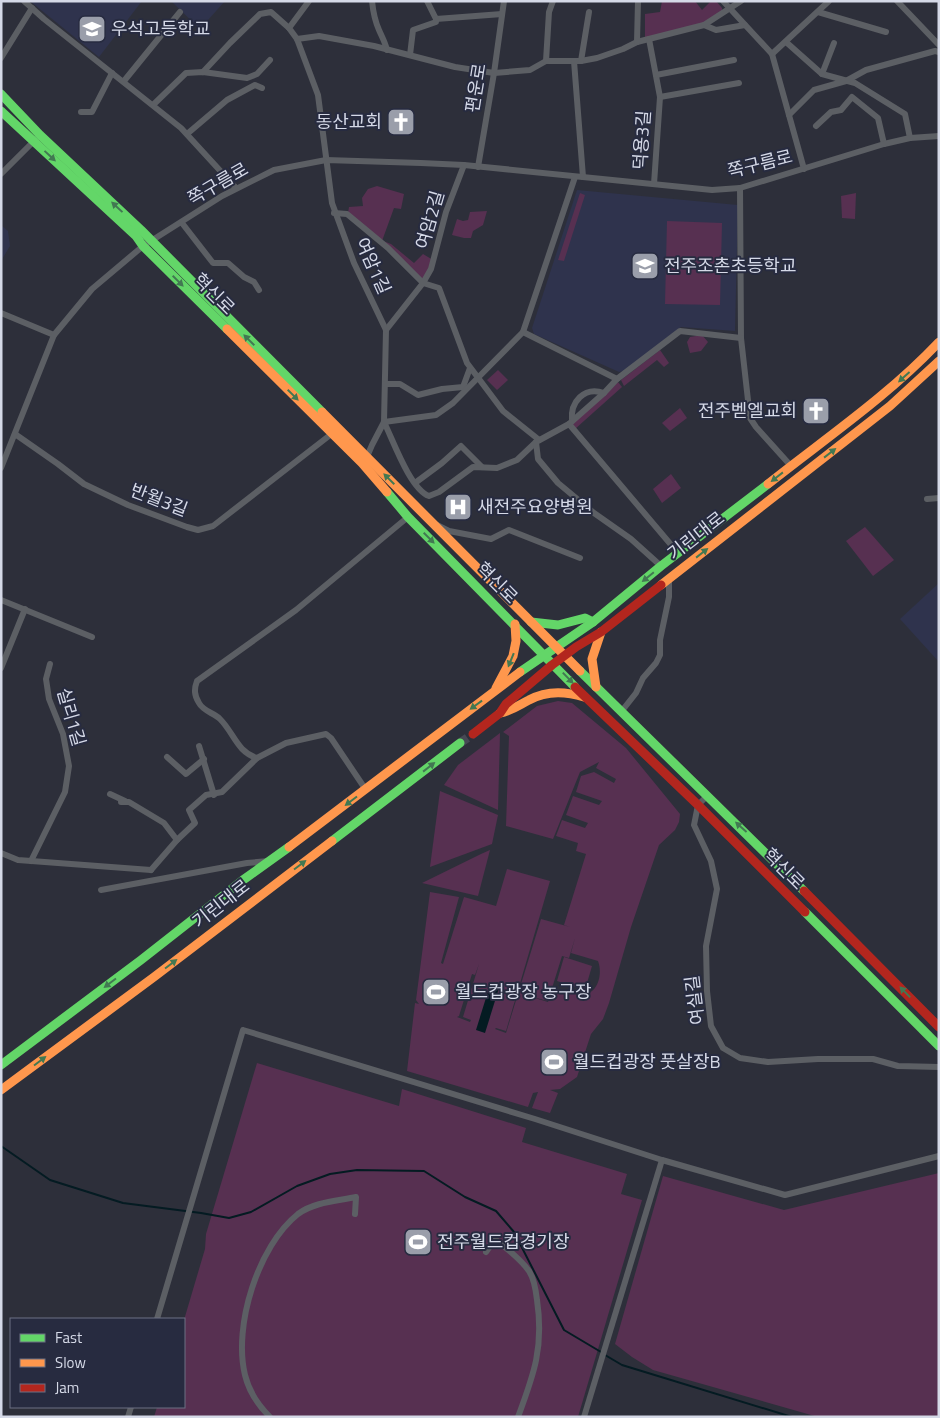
<svg xmlns="http://www.w3.org/2000/svg" width="940" height="1418" font-family="'Titillium Web','Noto Sans KR',sans-serif">
  <rect width="100%" height="100%" fill="#2d2f3a"/>
  <g fill="#2f334d">
    <polygon points="30,1 142,1 99,57"/>
    <polygon points="171,1 225,1 200,29"/>
    <polygon points="577,190 738,205 735,331 681,327 624,371 619,372 534,334 532,328"/>
    <polygon points="1,225 8,231 10,246 1,261"/>
    <polygon points="939,583 939,662 900,619"/>
  </g>
  <g fill="#573051" fill-rule="evenodd">
    <polygon points="662,1 695,1 702,10 711,1 716,1 722,8 722,12 703,24 645,39 645,14 660,12"/>
    <polygon points="377,186 404,194 401,209 394,208 382,241 348,213 349,207 363,206 362,198 368,189"/>
    <polygon points="580,193 585,195 564,261 558,260"/>
    <polygon points="856,193 855,219 842,218 841,196"/>
    <polygon points="487,211 483,225 473,231 471,238 464,238 452,235 457,219 463,221 468,220 470,212"/>
    <polygon points="667,221 722,223 720,305 665,304"/>
    <polygon points="383,241 391,244 414,263 423,254 433,260 423,282"/>
    <polygon points="702,335 708,342 701,351 690,353 687,342 690,337"/>
    <polygon points="660,350 669,363 664,367 657,360 624,386 621,380"/>
    <polygon points="498,370 508,380 497,390 487,380"/>
    <polygon points="618,382 622,387 575,429 571,424"/>
    <polygon points="680,408 687,418 670,431 662,423"/>
    <polygon points="671,474 681,488 662,503 653,489"/>
    <polygon points="865,527 894,560 873,576 846,541"/>
    <path d="M558 701 572 703 626 748 680 814 679 822 675 830 659 845 631 927 609 1003 603 1019 591 1034 577 1077 560 1089 550 1090 558 1093 550 1113 532 1108 538 1092 533 1093 528 1107 407 1071 415 1003 419 1004 416 1000 430 892 459 897 441 963 443 964 464 897 496 906 507 869 550 881 506 1031 496 1028 495 1029 506 1033 541 919 570 927 564 925 586 854 576 851 578 843 556 836 562 820 585 828 588 823 566 815 573 796 599 805 602 801 576 792 581 776 594 772 614 783 616 779 596 768 599 762 580 772 553 839 506 826 509 736 503 732 537 706ZM575 938 571 953 598 961C603 974 598 995 581 995 572 995 562 990 553 988L548 1002 525 995 548 1001 562 956 569 958ZM479 964 463 1017 471 1020 470 1022 457 1017 459 1016 472 974 475 975Z"/>
    <polygon points="500,733 498,810 444,785 458,765"/>
    <polygon points="440,791 498,815 492,844 430,867"/>
    <polygon points="490,850 478,896 422,883 481,854"/>
    <polygon points="564,957 592,966 585,990 557,981"/>
    <polygon points="257,1063 399,1106 402,1089 526,1128 522,1142 627,1174 621,1194 642,1200 578,1417 154,1417 157,1407 184,1407 184,1320 205,1249 206,1234"/>
    <polygon points="939,1173 939,1417 818,1417 653,1370 632,1357 615,1344 663,1176 784,1210"/>
  </g>
  <polygon fill="#041b22" points="490,985 499,988 485,1033 476,1030"/>
  <g fill="none" stroke-linecap="round" stroke-linejoin="round">
    <g stroke="#041b22" stroke-width="2">
      <polyline points="1,1146 50,1180 123,1203 201,1213 229,1218 251,1212 297,1186 330,1174 357,1170 424,1171 465,1197 496,1211 514,1232 564,1330 601,1352"/>
      <polyline points="605,1355 622,1365 792,1417"/>
    </g>
    <polyline stroke="#464854" stroke-width="9" stroke-dasharray="9 4.5" stroke-linecap="butt" points="460,743 473,734"/>
    <g stroke="#5c5f64" stroke-width="6">
      <polyline points="24,1 44,19 181,128 236,188"/>
      <polyline points="309,1 289,28 297,39 318,95 332,203 354,263 386,330 384,422 372,445 366,459"/>
      <path d="M372 1C373 11 375 21 379 30 382 37 385 42 387 50"/>
      <polyline points="427,1 436,19 502,14"/>
      <polyline points="723,1 772,54 804,169"/>
      <polyline points="897,1 939,45"/>
      <polyline points="818,12 886,32"/>
      <polyline points="704,25 716,30 745,25"/>
      <polyline points="297,39 319,36 374,46 455,67 494,73 530,70 546,61 581,61 597,58 623,49 637,42 704,25 741,1"/>
      <polyline points="649,39 660,97 654,184"/>
      <polyline points="637,42 638,1"/>
      <polyline points="786,42 822,74 855,83 905,114 910,138"/>
      <polyline points="772,54 829,1"/>
      <polyline points="410,55 413,30 436,22 436,19"/>
      <polyline points="1,58 32,8"/>
      <polyline points="546,61 549,12 553,1"/>
      <polyline points="574,61 583,177"/>
      <polyline points="581,61 589,12"/>
      <polyline points="203,72 230,43 260,14 271,12 289,28"/>
      <polyline points="822,74 834,43"/>
      <polyline points="656,75 734,60"/>
      <polyline points="124,81 180,12"/>
      <polyline points="660,97 739,83"/>
      <polyline points="153,105 186,73 203,72 247,78 257,74 270,60"/>
      <polyline points="81,112 92,112 112,73"/>
      <polyline points="789,115 814,90 846,81 866,70 935,51 939,52"/>
      <polyline points="816,126 831,112 841,110 852,97 878,118 884,144"/>
      <polyline points="187,134 227,100 255,85 262,88"/>
      <polyline points="478,167 494,73 504,1"/>
      <polyline points="1,174 36,139"/>
      <polyline points="740,188 741,338 750,418 756,427 791,466"/>
      <polyline points="334,213 347,214 388,248 423,283 439,288 467,363 503,411 538,439"/>
      <polyline points="182,223 213,263 228,263 244,277 254,282 259,290"/>
      <polyline points="1,313 54,335"/>
      <polyline points="386,330 423,283 431,269 446,212 464,165"/>
      <polyline points="523,332 617,379"/>
      <polyline points="385,384 400,384 418,395 442,389 463,387 470,368"/>
      <path d="M572 421C570 402 584 386 604 393"/>
      <polyline points="569,424 678,553"/>
      <polyline points="15,434 58,464 84,484 128,505 187,527 198,530 213,526 334,432"/>
      <path d="M536 442 517 460 497 468 473 467 439 492 429 496C410 489 393 440 384 422L436 415 453 403 523 332 575 177"/>
      <polyline points="1,468 54,335 92,289 143,246 222,196 274,170 326,160 421,163 464,165 712,190 740,188 884,144 910,138 939,136"/>
      <polyline points="415,483 442,463 461,446 482,467"/>
      <polyline points="927,499 939,498"/>
      <polyline points="437,525 449,531 491,539 509,530 580,558"/>
      <polyline points="661,566 631,539 594,513 558,483 538,459 536,442 569,424 604,393 617,379 680,331 741,338"/>
      <polyline points="1,600 92,637"/>
      <polyline points="1,668 25,609"/>
      <polyline points="621,712 636,693 643,678 656,663 660,655 660,640 669,597 669,579"/>
      <polyline points="199,746 214,795"/>
      <polyline points="167,757 186,774 204,759"/>
      <path d="M257 758C237 752 234 733 220 719 214 713 203 711 199 703 194 695 194 689 197 681L296 610 408 517"/>
      <polyline points="110,794 125,801"/>
      <polyline points="707,796 698,805 694,825 711,861 717,889 706,946 707,991 711,1026 723,1048 740,1058 768,1062 818,1059 873,1059 898,1066 939,1067"/>
      <polyline points="121,802 129,802 164,823 177,840"/>
      <polyline points="1,853 18,860 151,870"/>
      <polyline points="31,861 65,792 69,766 63,734 49,699 46,679 50,664"/>
      <polyline points="151,870 177,840 195,823 189,810 206,795 222,792 257,758 286,743 326,734 331,738 366,790"/>
      <polyline points="101,890 247,863 269,861"/>
      <path d="M486 1252 495 1239C506 1248 520 1258 529 1271 534 1279 536 1291 537 1300 544 1347 534 1374 518 1417"/>
      <polyline points="157,1319 243,1030 535,1119 662,1160 785,1195 939,1156"/>
      <polyline points="128,1417 131,1407"/>
      <path d="M270 1417C258 1405 249 1392 245 1375 233 1326 258 1246 298 1214 314 1202 337 1201 356 1197L355 1214"/>
      <polyline points="584,1417 662,1160"/>
    </g>
    <g stroke="#63d668" stroke-width="9">
      <polyline points="1,94 40,135 141,230 322,412"/>
      <polyline points="1,111 136,236 143,246 227,329"/>
      <polyline points="387,492 408,517 575,687"/>
      <polyline points="531,622 558,625 585,618 593,622"/>
      <polyline points="580,671 804,891"/>
      <polyline points="520,672 593,622 661,566 768,484"/>
      <polyline points="332,841 460,743"/>
      <polyline points="805,912 939,1046"/>
      <polyline points="1,1065 141,960 243,880 289,847"/>
    </g>
    <g stroke="#ff974d" stroke-width="9">
      <polyline points="227,329 362,463 387,492"/>
      <polyline points="322,412 580,671"/>
      <path d="M768 484C826 438 888 396 939 342"/>
      <polyline points="661,585 890,406 939,361"/>
      <polyline points="596,687 592,659 601,632"/>
      <polyline points="496,688 513,656 516,641 515,624"/>
      <path d="M500 713C511 711 519 705 529 700 547 690 565 691 584 697"/>
      <polyline points="289,847 520,672"/>
      <polyline points="1,1090 154,977 332,841"/>
    </g>
    <g stroke="#b3261e" stroke-width="9">
      <polyline points="575,687 698,805 805,912"/>
      <polyline points="473,734 500,713 506,704 552,665 576,647 601,632 661,585"/>
      <polyline points="804,891 939,1027"/>
    </g>
  </g>
  <defs><path id="oneway-solid" d="M-6-.8H1V-3.2L6.5 0L1 3.2V.8H-6Z" transform="scale(1.25)"/></defs>
  <g fill="#427852">
    <use href="#oneway-solid" transform="translate(50 156) rotate(43)"/>
    <use href="#oneway-solid" transform="translate(117 207) rotate(-137)"/>
    <use href="#oneway-solid" transform="translate(178 281) rotate(45)"/>
    <use href="#oneway-solid" transform="translate(249 340) rotate(-135)"/>
    <use href="#oneway-solid" transform="translate(904 377) rotate(138)"/>
    <use href="#oneway-solid" transform="translate(293 395) rotate(45)"/>
    <use href="#oneway-solid" transform="translate(830 453) rotate(-38)"/>
    <use href="#oneway-solid" transform="translate(777 477) rotate(142)"/>
    <use href="#oneway-solid" transform="translate(389 479) rotate(-135)"/>
    <use href="#oneway-solid" transform="translate(429 538) rotate(45)"/>
    <use href="#oneway-solid" transform="translate(702 553) rotate(-38)"/>
    <use href="#oneway-solid" transform="translate(648 577) rotate(141)"/>
    <use href="#oneway-solid" transform="translate(511 660) rotate(112)"/>
    <use href="#oneway-solid" transform="translate(568 678) rotate(46)"/>
    <use href="#oneway-solid" transform="translate(476 705) rotate(144)"/>
    <use href="#oneway-solid" transform="translate(429 767) rotate(-38)"/>
    <use href="#oneway-solid" transform="translate(351 801) rotate(143)"/>
    <use href="#oneway-solid" transform="translate(741 827) rotate(-138)"/>
    <use href="#oneway-solid" transform="translate(300 865) rotate(-37)"/>
    <use href="#oneway-solid" transform="translate(171 964) rotate(-37)"/>
    <use href="#oneway-solid" transform="translate(110 983) rotate(143)"/>
    <use href="#oneway-solid" transform="translate(905 992) rotate(-134)"/>
    <use href="#oneway-solid" transform="translate(40 1061) rotate(-37)"/>
  </g>
  <defs>
    <symbol id="school-square" viewBox="-11 -11 22 22"><rect x="-9" y="-9" width="18" height="18" rx="4" fill="#9a9eaa" stroke="#272b40"/><path d="M0-5L7-2L0 1L-7-2ZM-4 1L0 2.5L4 1V4Q0 6-4 4Z" fill="#fff"/></symbol>
    <symbol id="church-square" viewBox="-11 -11 22 22"><rect x="-9" y="-9" width="18" height="18" rx="4" fill="#9a9eaa" stroke="#272b40"/><path d="M-1.2-6h2.4v3.5h3.3v2.4h-3.3V6h-2.4V-.1h-3.3v-2.4h3.3Z" fill="#fff"/></symbol>
    <symbol id="hospital-square" viewBox="-11 -11 22 22"><rect x="-9" y="-9" width="18" height="18" rx="4" fill="#9a9eaa" stroke="#272b40"/><path d="M-5-5h3v3.5h4V-5h3V5h-3V1.5h-4V5h-3Z" fill="#fff"/></symbol>
    <symbol id="stadium-square" viewBox="-11 -11 22 22"><rect x="-9" y="-9" width="18" height="18" rx="4" fill="#9a9eaa" stroke="#272b40"/><path d="M0-5a6.5 5 0 1 0 0 10a6.5 5 0 1 0 0-10ZM-3.5-1.8h7v3.6h-7Z" fill="#fff"/></symbol>
  </defs>
  <g fill-rule="evenodd">
    <use href="#school-square" x="76" y="13" width="32" height="32"/>
    <use href="#church-square" x="385" y="106" width="32" height="32"/>
    <use href="#school-square" x="629" y="250" width="32" height="32"/>
    <use href="#church-square" x="800" y="395" width="32" height="32"/>
    <use href="#hospital-square" x="442" y="491" width="32" height="32"/>
    <use href="#stadium-square" x="420" y="976" width="32" height="32"/>
    <use href="#stadium-square" x="538" y="1046" width="32" height="32"/>
    <use href="#stadium-square" x="402" y="1226" width="32" height="32"/>
  </g>
  <g text-anchor="middle" stroke-width="4" stroke-linejoin="round" paint-order="stroke">
    <g font-size="18" fill="#d5d9e7" stroke="#272b40" text-anchor="start">
      <text x="111" y="35">우석고등학교</text>
      <text x="382" y="128" text-anchor="end">동산교회</text>
      <text x="664" y="272">전주조촌초등학교</text>
      <text x="797" y="417" text-anchor="end">전주벧엘교회</text>
      <text x="477" y="513">새전주요양병원</text>
      <text x="455" y="998">월드컵광장 농구장</text>
      <text x="573" y="1068">월드컵광장 풋살장B</text>
      <text x="437" y="1248">전주월드컵경기장</text>
    </g>
    <g font-size="18" fill="#d5d9e7" stroke="#272b40">
      <text transform="translate(476 88) rotate(-81)" y="6">편운로</text>
      <text transform="translate(642 140) rotate(-86)" y="6">덕용3길</text>
      <text transform="translate(760 164) rotate(-14)" y="6">쪽구름로</text>
      <text transform="translate(218 184) rotate(-30)" y="6">쪽구름로</text>
      <text transform="translate(430 220) rotate(-74)" y="6">여암2길</text>
      <text transform="translate(373 266) rotate(66)" y="6">여암1길</text>
      <text transform="translate(214 294) rotate(45)" y="6">혁신로</text>
      <text transform="translate(159 500) rotate(21)" y="6">반월3길</text>
      <text transform="translate(696 536) rotate(-38)" y="6">기린대로</text>
      <text transform="translate(497 583) rotate(45)" y="6">혁신로</text>
      <text transform="translate(71 717) rotate(74)" y="6">실리1길</text>
      <text transform="translate(784 869) rotate(45)" y="6">혁신로</text>
      <text transform="translate(221 904) rotate(-38)" y="6">기린대로</text>
      <text transform="translate(695 1000) rotate(-97)" y="6">여실길</text>
    </g>
  </g>
  <rect width="940" height="1418" fill="none" stroke="#d5d9e7" stroke-width="5"/>
  <rect x="10" y="1318" width="175" height="90" fill="#272b40" stroke="#6d7183"/>
  <rect x="20" y="1334" width="25" height="8" fill="#63d668" stroke="#6d7183"/>
  <text x="55" y="1343" font-size="15" fill="#d5d9e7">Fast</text>
  <rect x="20" y="1359" width="25" height="8" fill="#ff974d" stroke="#6d7183"/>
  <text x="55" y="1368" font-size="15" fill="#d5d9e7">Slow</text>
  <rect x="20" y="1384" width="25" height="8" fill="#b3261e" stroke="#6d7183"/>
  <text x="55" y="1393" font-size="15" fill="#d5d9e7">Jam</text>
</svg>
